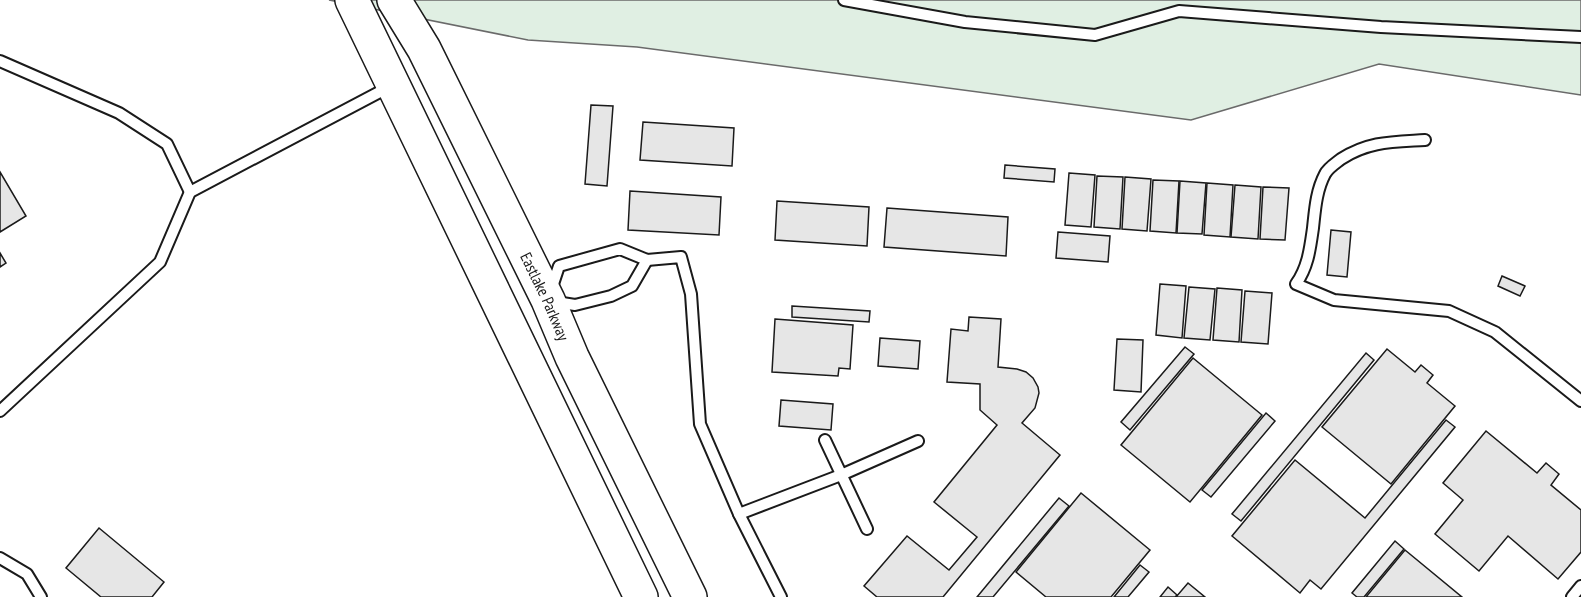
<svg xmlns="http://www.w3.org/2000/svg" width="1581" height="597" font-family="'PT Sans Narrow',sans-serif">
  <rect width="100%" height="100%" fill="#fff"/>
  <polygon fill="#e0efe3" stroke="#6a6a6a" stroke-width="1.5" points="329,0 1581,0 1581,95 1379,64 1191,120 637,47 528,40"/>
  <g fill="#e6e6e6" stroke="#1a1a1a" stroke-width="1.5">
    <polygon points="591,105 613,106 607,186 585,184"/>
    <polygon points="643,122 734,128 732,166 640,160"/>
    <polygon points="1005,165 1055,169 1054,182 1004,178"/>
    <polygon points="0,172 26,216 0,232"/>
    <polygon points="1069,173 1095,175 1091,227 1065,225"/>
    <polygon points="1097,176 1123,177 1120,229 1094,227"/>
    <polygon points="1125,177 1151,179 1147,231 1122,229"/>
    <polygon points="1153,180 1179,181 1176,233 1150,231"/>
    <polygon points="1180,181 1206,183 1202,234 1177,233"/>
    <polygon points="1207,183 1233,185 1230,237 1204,235"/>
    <polygon points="1235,185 1261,187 1258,239 1231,237"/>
    <polygon points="1263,187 1289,188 1285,240 1260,239"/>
    <polygon points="630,191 721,197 719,235 628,230"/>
    <polygon points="777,201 869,207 867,246 775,240"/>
    <polygon points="887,208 1008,217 1006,256 884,247"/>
    <polygon points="1331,230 1351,232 1347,277 1327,275"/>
    <polygon points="1058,232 1110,236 1108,262 1056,258"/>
    <polygon points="0,253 6,263 0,267"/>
    <polygon points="1502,276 1525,286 1520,296 1498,286"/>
    <polygon points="1160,284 1186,286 1182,338 1156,335"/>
    <polygon points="1189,287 1215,289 1210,340 1184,338"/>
    <polygon points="1217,288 1242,290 1239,342 1213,340"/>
    <polygon points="1245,291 1272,293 1268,344 1241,342"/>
    <polygon points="792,306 870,311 869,322 792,317"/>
    <polygon points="969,317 1001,319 998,367 1017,369 1026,372 1033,378 1038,387 1039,393 1035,408 1022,423 1060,455 943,597 877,597 864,586 907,536 949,570 977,537 934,502 997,425 980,410 980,384 947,382 951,329 968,331"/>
    <polygon points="775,319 853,325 850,369 839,368 838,376 772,372"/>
    <polygon points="880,338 920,341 918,369 878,366"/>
    <polygon points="1117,339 1143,340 1141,392 1114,390"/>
    <polygon points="1185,347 1194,354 1130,430 1121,422"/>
    <polygon points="1387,349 1415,372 1421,365 1433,375 1427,383 1455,406 1391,484 1322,427"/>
    <polygon points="1366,353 1374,360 1241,521 1232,514"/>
    <polygon points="1193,358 1262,415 1190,502 1121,445"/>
    <polygon points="781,400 833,404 831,430 779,426"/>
    <polygon points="1266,413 1275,421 1211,497 1202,490"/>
    <polygon points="1446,420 1455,427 1321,589 1310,580 1300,593 1232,536 1295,460 1365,518"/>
    <polygon points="1486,431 1537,473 1546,463 1559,474 1551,485 1581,510 1581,552 1558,579 1508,536 1479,571 1435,534 1463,500 1443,483"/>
    <polygon points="1081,493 1150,550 1111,597 1046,597 1016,572"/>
    <polygon points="1059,498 1069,506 993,597 977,597"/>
    <polygon points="99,528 164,582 152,597 101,597 66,568"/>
    <polygon points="1395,541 1404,549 1364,597 1357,597 1352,593"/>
    <polygon points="1405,550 1462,597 1366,597"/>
    <polygon points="1140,565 1149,572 1128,597 1114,597"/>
    <polygon points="1188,583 1205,597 1176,597"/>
    <polygon points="1168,587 1177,595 1175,597 1160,597"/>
  </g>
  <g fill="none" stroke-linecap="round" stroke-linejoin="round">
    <defs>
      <g id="lane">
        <polyline points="844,0 965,22 1095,35 1179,11 1381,27 1581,37"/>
        <polyline points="0,61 119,113 167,144 190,192"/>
        <path d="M1425 140C1393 142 1369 141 1341 159 1336 163 1328 168 1325 174 1316 191 1315 210 1313 228 1310 249 1308 267 1296 284L1334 300 1449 311 1495 332 1581 401"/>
        <polyline points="551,290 559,266 620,249 647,260 681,257 691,294 700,424 739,514 781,597"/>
        <polyline points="556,302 575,305 611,296 632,286 647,260"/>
        <polyline points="0,411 160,262 190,192 391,86"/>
        <polyline points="825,440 867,529"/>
        <polyline points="739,514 841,475 918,441"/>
        <polyline points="0,558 27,574 41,597"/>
        <polyline points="1572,597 1581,586"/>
      </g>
      <g id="primary">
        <polyline points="352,0 641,597"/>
        <path id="s1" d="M394 0 424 49 548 300 572 357 690 597"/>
      </g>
    </defs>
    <use href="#lane" stroke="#1a1a1a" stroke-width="14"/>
    <use href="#primary" stroke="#1a1a1a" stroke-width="36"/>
    <use href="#lane" stroke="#fff" stroke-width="10"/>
    <use href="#primary" stroke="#fff" stroke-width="33"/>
  </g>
  <g text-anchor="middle" stroke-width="4.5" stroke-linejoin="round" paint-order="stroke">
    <g font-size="16" fill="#1a1a1a" stroke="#fff">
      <text dy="6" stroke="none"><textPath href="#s1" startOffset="333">Eastlake Parkway</textPath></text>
    </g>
  </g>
</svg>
